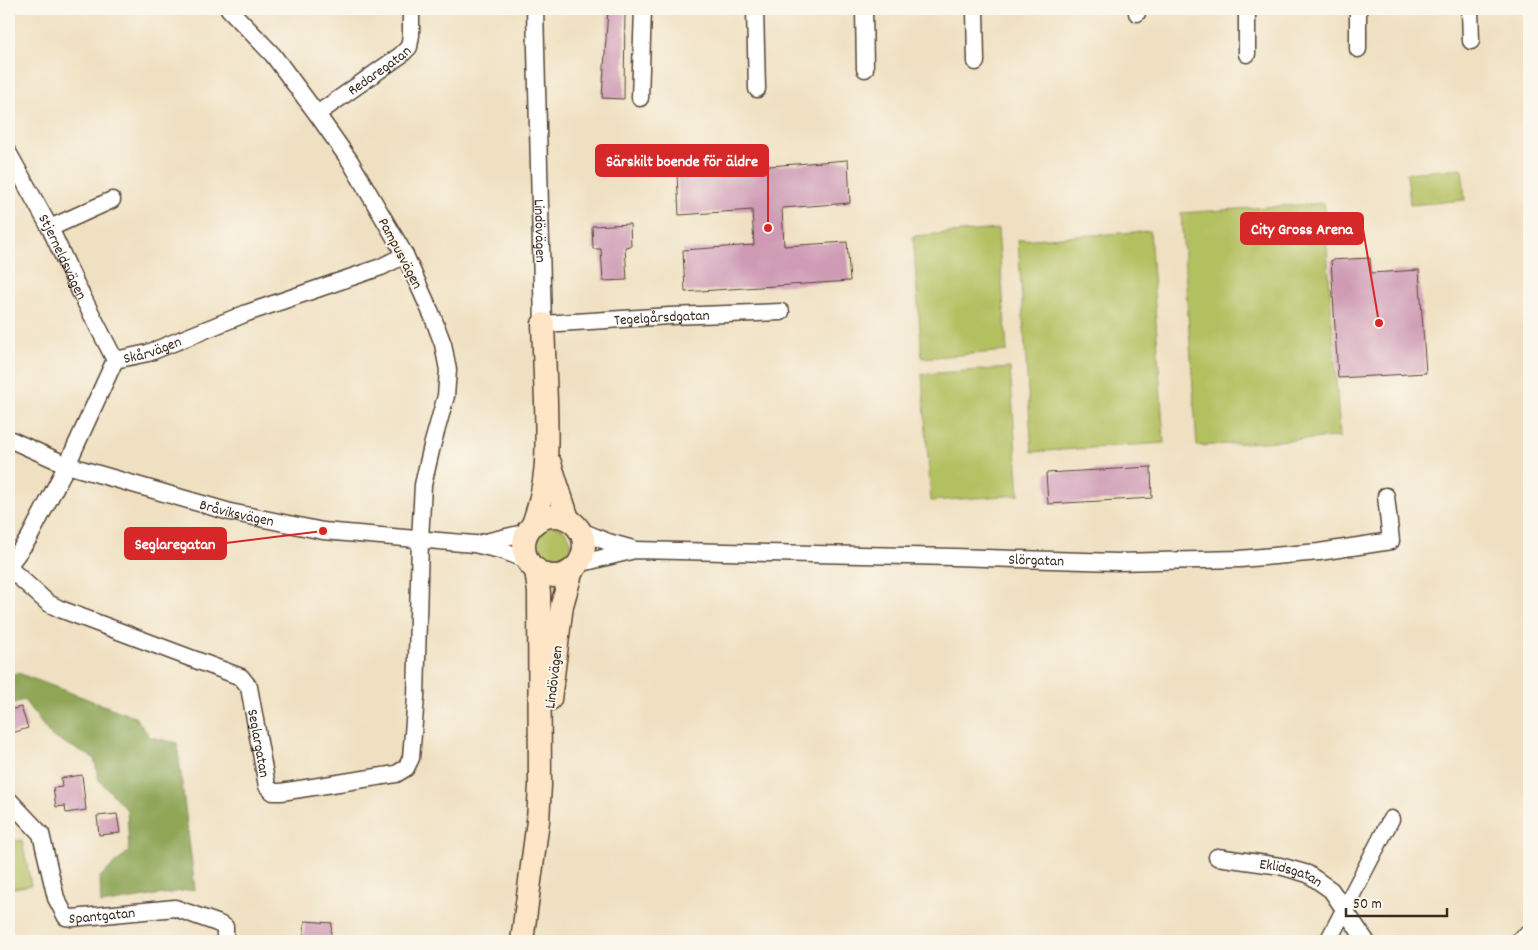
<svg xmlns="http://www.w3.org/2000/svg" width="1538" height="950" font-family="Dekko,sans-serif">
  <rect width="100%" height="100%" fill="#fbf7ec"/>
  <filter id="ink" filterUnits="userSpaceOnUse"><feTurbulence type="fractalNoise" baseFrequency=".02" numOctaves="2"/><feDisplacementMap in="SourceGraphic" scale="10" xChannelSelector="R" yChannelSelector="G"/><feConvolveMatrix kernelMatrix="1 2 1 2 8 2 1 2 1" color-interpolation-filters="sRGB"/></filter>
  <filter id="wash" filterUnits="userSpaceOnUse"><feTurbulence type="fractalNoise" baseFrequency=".0096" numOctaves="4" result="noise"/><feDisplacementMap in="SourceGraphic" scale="20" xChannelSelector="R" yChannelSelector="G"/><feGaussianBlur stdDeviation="1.12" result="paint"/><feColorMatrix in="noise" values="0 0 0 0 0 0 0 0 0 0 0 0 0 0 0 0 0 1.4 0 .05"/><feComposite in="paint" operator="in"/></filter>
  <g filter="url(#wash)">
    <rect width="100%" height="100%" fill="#efe0c1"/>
    <g fill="#b3c061" stroke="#777540">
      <polygon points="1462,168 1465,200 1410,205 1407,173"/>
      <polygon points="1324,203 1340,437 1197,446 1181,213"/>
      <polygon points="998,229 1007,351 922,358 913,236"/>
      <polygon points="1150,231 1164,443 1032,452 1018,240"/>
      <polygon points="1010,368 1019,495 931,501 922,374"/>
      <circle cx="552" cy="545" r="19"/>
      <polygon points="22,840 31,885 9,889 9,842"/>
    </g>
    <polygon fill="#8ea657" stroke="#64683a" points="18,673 135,717 150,737 177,743 195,889 101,904 100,877 129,851 127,810 99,780 94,758 51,736 24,700 9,704 9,675"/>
    <g id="blocks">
      <g fill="#ce9ab4">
        <polygon points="608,9 625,9 624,99 602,98"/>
        <polygon points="848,160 850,203 782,208 784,246 847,242 850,281 685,292 683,250 754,245 752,210 679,215 677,173"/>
        <polygon points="630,224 631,246 625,247 627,280 603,281 601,249 593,249 592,226"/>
        <polygon points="1370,258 1371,273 1419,270 1426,373 1338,378 1331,260"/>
        <polygon points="1151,467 1152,498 1048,504 1046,473"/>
        <polygon points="21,707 28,728 9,734 9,710"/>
        <polygon points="82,775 86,810 66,813 65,806 56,807 53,788 62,787 61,778"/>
        <polygon points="117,814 120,833 99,835 97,816"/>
        <polygon points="305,921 332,923 330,941 303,941"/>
      </g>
    </g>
  </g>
  <g filter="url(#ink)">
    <use href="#blocks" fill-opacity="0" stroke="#564536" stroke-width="1"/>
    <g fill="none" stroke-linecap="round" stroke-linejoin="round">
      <defs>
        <g id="minor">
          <path id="s1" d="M535 9 543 324 670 316 781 312"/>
          <polyline points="755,9 757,89"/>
          <polyline points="864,9 865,69"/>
          <polyline points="975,9 976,62"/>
          <polyline points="1137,9 1137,13"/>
          <polyline points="1247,9 1247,54"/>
          <polyline points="1358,9 1358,49"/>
          <polyline points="1470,9 1471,41"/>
          <polyline points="640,98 643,9"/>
          <path id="s2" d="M317 114 401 55 409 47 411 35V9"/>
          <path id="s3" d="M9 154 50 228 76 284 115 360"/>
          <polyline points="50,228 112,200"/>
          <path id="s4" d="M9 439 67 465 230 512 323 531 474 544 504 551 529 561"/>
          <polyline points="581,531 608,542 633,549"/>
          <polyline points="481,543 528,532"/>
          <path id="s5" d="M578 564 635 550 954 557 1117 562 1240 559 1319 552 1391 541 1386 496"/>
          <path id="s6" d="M9 565 29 538 67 465 115 360 148 353 247 313 381 267 405 255"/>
          <path id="s7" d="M9 568 48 603 60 609 241 677 249 687 267 786 273 792H281L396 774 406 768 411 758 416 697 420 540 423 485 432 446 446 396 448 370 443 344 432 315 405 255 350 161 317 114 273 55 229 9"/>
          <path id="s8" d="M9 800 41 834 56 898 66 917 73 918 175 908 217 923 225 927V941"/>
          <path id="s9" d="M1217 857 1280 866 1308 874 1331 890 1366 941"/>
          <polyline points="1328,941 1391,819"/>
          <polyline points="1518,941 1529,933"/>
        </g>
        <g id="secondary">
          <polyline points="550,463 568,519"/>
          <circle cx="554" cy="546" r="30"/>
          <path d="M533 524C549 481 547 447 546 402 545 376 544 350 543 324"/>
          <polyline points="550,699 562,605 572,570"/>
          <polyline points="522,941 538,821 540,785 539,593 536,569"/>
        </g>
      </defs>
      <use href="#minor" stroke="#564536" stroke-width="19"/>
      <use href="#secondary" stroke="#564536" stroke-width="25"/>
      <use href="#minor" stroke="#fff" stroke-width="16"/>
      <use href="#secondary" stroke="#fde5c5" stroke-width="22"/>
    </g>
  </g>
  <g text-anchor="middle" stroke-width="4" stroke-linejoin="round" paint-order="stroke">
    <g font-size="15" fill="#3b2a1e" stroke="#fbf7ec">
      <text dy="5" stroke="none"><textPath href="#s2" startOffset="76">Redaregatan</textPath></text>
      <text dy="5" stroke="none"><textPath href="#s1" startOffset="222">Lindövägen</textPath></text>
      <text transform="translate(401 253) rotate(62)" y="5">Pampusvägen</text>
      <text dy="5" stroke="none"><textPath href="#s3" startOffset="116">Stjerneldsvägen</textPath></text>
      <text dy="5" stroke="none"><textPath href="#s1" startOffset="434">Tegelgårsdgatan</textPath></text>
      <text dy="5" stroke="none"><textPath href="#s6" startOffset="270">Skårvägen</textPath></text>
      <text dy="5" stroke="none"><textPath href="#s4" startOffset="240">Bråviksvägen</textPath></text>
      <text dy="5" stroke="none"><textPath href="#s5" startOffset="460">Slörgatan</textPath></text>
      <text transform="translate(553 677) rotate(-83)" y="5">Lindövägen</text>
      <text dy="5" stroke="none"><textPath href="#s7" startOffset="329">Seglargatan</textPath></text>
      <text dy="5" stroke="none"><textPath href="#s9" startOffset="76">Eklidsgatan</textPath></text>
      <text dy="5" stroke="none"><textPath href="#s8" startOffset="170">Spantgatan</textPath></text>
    </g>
  </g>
  <path fill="none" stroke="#d62828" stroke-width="2" d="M768 228L768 161M1379 323L1363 229M323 531L226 543"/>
  <g fill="#d62828" stroke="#fbf7ec" stroke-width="2">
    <circle cx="768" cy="228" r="5"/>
    <circle cx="1379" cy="323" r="5"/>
    <circle cx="323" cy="531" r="5"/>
  </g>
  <g fill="#d62828" stroke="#d62828" stroke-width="2">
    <rect x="596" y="145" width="172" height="31" rx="5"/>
    <rect x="1241" y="213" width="122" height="31" rx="5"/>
    <rect x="125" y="528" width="101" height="31" rx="5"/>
  </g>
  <g font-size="16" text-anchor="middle" font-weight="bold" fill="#fff">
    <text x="682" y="166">Särskilt boende för äldre</text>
    <text x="1302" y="234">City Gross Arena</text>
    <text x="175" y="549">Seglaregatan</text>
  </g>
  <rect width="1538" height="950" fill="none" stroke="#fbf7ec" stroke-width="30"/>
  <path d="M1346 908v8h101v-8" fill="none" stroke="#3b2a1e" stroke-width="2.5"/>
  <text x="1353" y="908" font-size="15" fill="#3b2a1e" stroke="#fbf7ec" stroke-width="4" paint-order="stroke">50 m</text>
</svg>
